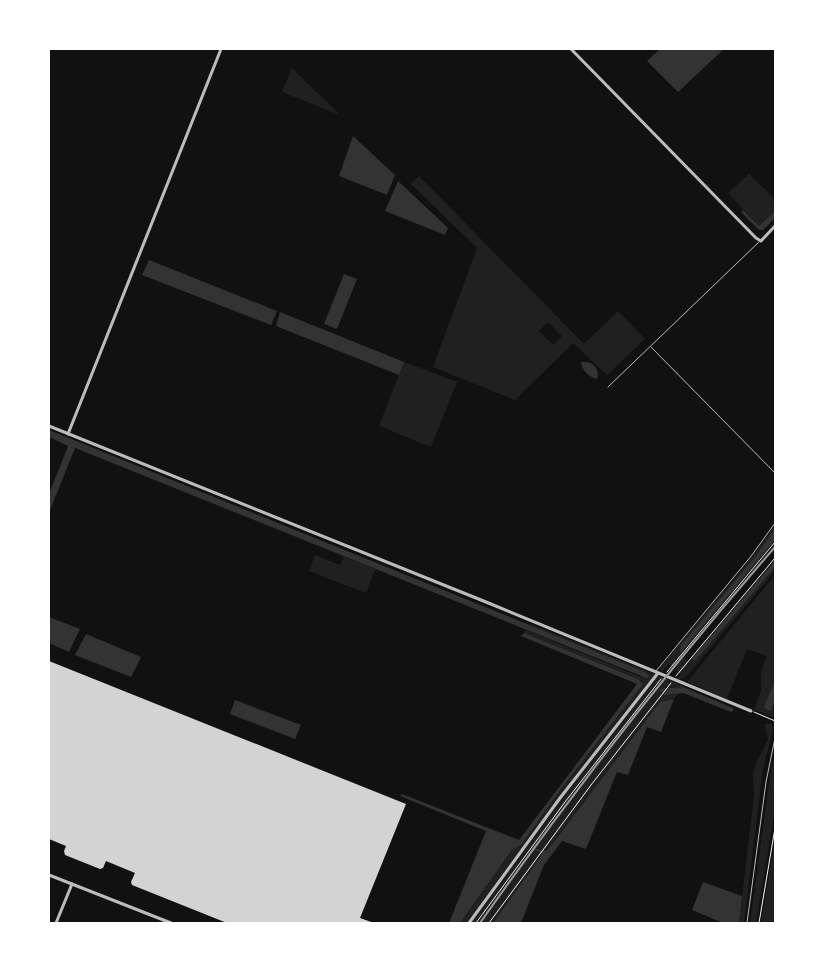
<svg xmlns="http://www.w3.org/2000/svg" width="824" height="972" font-family="'Public Sans',sans-serif">
  <rect width="100%" height="100%" fill="#111"/>
  <g fill="#202020" fill-rule="evenodd">
    <polygon points="292,68 340,115 282,92"/>
    <polygon points="749,174 775,199 775,211 759,226 728,193"/>
    <path d="M419 176 584 344 618 311 645 339 607 375 573 343 515 400 433 367 477 248 411 184ZM548 322 562 336 553 345 539 331Z"/>
    <polygon points="404,362 457,382 431,447 379,426"/>
    <polygon points="775,525 775,529 756,557 681,645 680,649 732,617 775,567 775,571 685,678 677,679 681,675 669,664 662,672 660,669 663,664 752,557"/>
    <polygon points="315,555 340,565 344,557 375,569 366,593 309,571"/>
    <polygon points="775,575 774,586 775,718 754,710 761,691 761,671 767,656 747,649 727,699 687,682"/>
    <polygon points="531,624 686,687 665,688 665,695 679,693 674,699 660,702 547,851 531,846 541,853 541,856 493,923 460,923 512,850 522,844 561,789 643,683 638,679 524,633 526,630 646,679 650,676 643,671 530,625"/>
    <polygon points="771,723 774,727 763,769 744,923 739,923 754,796 753,774 756,763 768,740 765,725"/>
    <polygon points="775,751 775,810 756,923 750,923 770,776"/>
    <polygon points="775,839 775,923 761,923"/>
  </g>
  <g fill="#333">
    <polygon points="660,49 724,49 678,92 647,61"/>
    <polygon points="353,136 395,175 387,195 339,176"/>
    <polygon points="398,181 448,228 445,235 385,211"/>
    <polygon points="743,210 759,226 775,211 775,218 763,230 759,230 741,212"/>
    <polygon points="149,260 277,311 271,325 142,275"/>
    <polygon points="344,274 357,279 337,329 324,324"/>
    <polygon points="280,312 404,362 399,375 276,326"/>
    <path d="M582 362C593 361 600 369 597 379 590 378 582 370 581 363Z"/>
    <polygon points="49,430 643,671 650,676 646,679 639,675 75,448 49,513 49,494 68,446 49,437"/>
    <polygon points="775,529 775,567 696,660 689,659 680,651 681,645 755,557"/>
    <polygon points="49,617 80,629 69,652 49,643"/>
    <polygon points="524,633 638,679 643,684 561,789 522,844 512,850 460,923 449,923 486,831 400,796 402,794 519,840 637,684 521,636"/>
    <polygon points="86,634 141,657 131,677 75,655"/>
    <polygon points="775,681 775,700 771,710 769,711 764,707"/>
    <polygon points="683,687 733,708 734,710 731,712 683,693 665,695 658,689"/>
    <polygon points="674,699 661,732 647,727 628,775 617,772 586,849 562,841 544,865 521,923 493,923 541,856 541,853 529,847 547,851 660,702"/>
    <polygon points="235,700 301,725 295,739 230,714"/>
    <polygon points="703,882 742,896 739,923 723,923 692,910"/>
  </g>
  <polygon fill="#111" points="775,540 775,560 689,662 680,654"/>
  <polygon fill="#d3d3d3" points="49,661 406,804 360,918 374,923 227,923 132,885 131,882 135,873 106,861 103,868 100,869 65,855 64,851 66,846 49,839"/>
  <g fill="none" stroke-linecap="round" stroke-linejoin="round">
    <g stroke="#f5f5f5" stroke-width="1">
      <polyline points="667,672 775,542"/>
      <polyline points="676,676 775,558"/>
      <polyline points="754,712 775,721"/>
      <polyline points="476,923 565,802 661,679"/>
      <polyline points="489,923 591,785 671,683"/>
      <polyline points="759,923 775,828"/>
    </g>
    <g stroke="#bcbcbc" stroke-width="1">
      <polyline points="651,347 775,473"/>
      <polyline points="608,387 760,241"/>
      <polyline points="656,671 752,555 775,523"/>
      <polyline points="747,923 766,782 775,738"/>
    </g>
    <g stroke="#bcbcbc" stroke-width="3">
      <polyline points="571,49 756,238 761,241 775,226"/>
      <polyline points="49,426 486,602 751,711"/>
      <polyline points="68,434 221,49"/>
      <polyline points="49,875 171,923"/>
      <polyline points="56,923 72,884"/>
      <polyline points="469,923 560,798 658,673"/>
    </g>
    <path stroke="#9a9a9a" stroke-width="2" d="M480 923C572 793 670 667 775 547"/>
  </g>
  <rect width="824" height="972" fill="none" stroke="#ffffff" stroke-width="100"/>
</svg>
